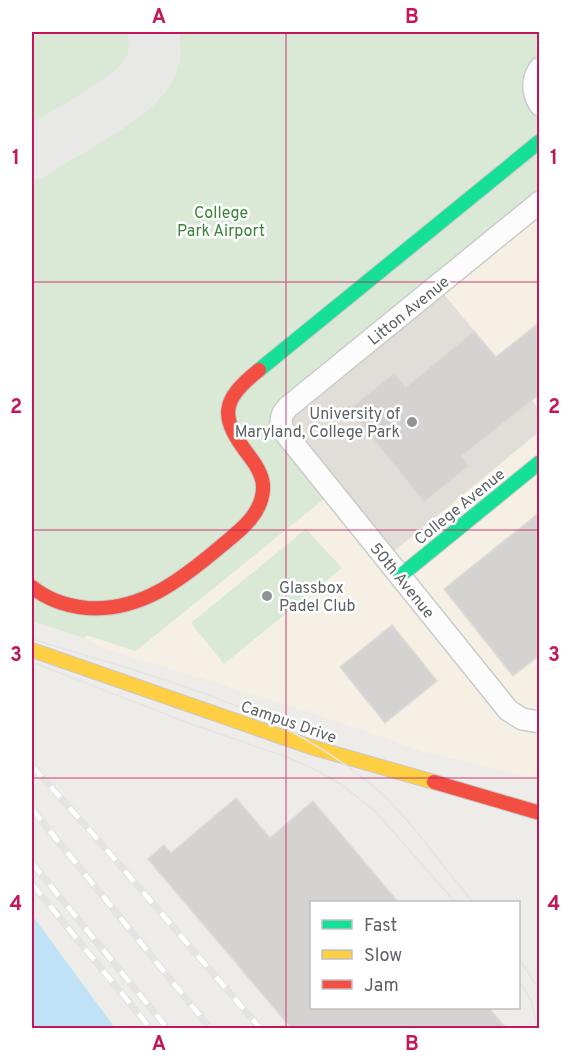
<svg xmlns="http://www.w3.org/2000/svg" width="571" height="1060" font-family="Overpass,sans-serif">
  <rect width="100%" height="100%" fill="#eeece9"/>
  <polygon fill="#f6f0e4" points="539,152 539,779 425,752 313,713 103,648 84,638 90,624"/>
  <polygon fill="#e1ded9" points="438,287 539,409 539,432 393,552 280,416"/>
  <g fill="#d9e9d5">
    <polygon points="32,32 539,32 539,207 282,416 340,486 136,651 86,635 84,638 32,621"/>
    <polygon points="306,529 342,568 224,664 191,623"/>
  </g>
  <polygon fill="#bfe2f6" points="32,915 115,1028 32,1028"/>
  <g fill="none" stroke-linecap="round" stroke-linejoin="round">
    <path stroke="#e8e8e6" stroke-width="52" d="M32 154C61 133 136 99 150 68 156 56 155 44 154 32"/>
  </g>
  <g fill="#d5d3d2" stroke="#dddbd8" stroke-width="1.5">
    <polygon points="540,322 540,394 462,456 469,466 424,502 349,409 394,373 406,387 474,331 496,357"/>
    <polygon points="540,512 540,655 513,676 444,589"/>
    <polygon points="392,625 437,681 385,723 340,667"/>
    <polygon points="236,798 270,838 313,801 399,903 312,903 312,1008 489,1008 507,1029 292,1029 148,859 164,845 171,853"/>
  </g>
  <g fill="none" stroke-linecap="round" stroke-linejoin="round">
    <defs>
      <g id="street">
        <path d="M540 68C531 81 532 92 540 105"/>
        <path d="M540 202 288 407C280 415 279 423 285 433L508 710 522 719 540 722"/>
      </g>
      <g id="fast">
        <polyline points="259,370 540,141"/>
        <polyline points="400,576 540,462"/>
      </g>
      <polyline id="slow" points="32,650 311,747 434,782"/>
      <g id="jam">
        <path d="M32 587C48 600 67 606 87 608 140 612 181 580 220 547 238 532 261 516 263 490 264 478 257 466 250 457 219 417 220 401 259 370"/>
        <polyline points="434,782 540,813"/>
      </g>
    </defs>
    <use href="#street" stroke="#cacbcb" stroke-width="24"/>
    <use href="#fast" stroke="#c8c8c8" stroke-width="16"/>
    <use href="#slow" stroke="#c8c8c8" stroke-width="16"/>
    <use href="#jam" stroke="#c8c8c8" stroke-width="16"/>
    <use href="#street" stroke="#fcfcfc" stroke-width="21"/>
    <use href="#fast" stroke="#16e098" stroke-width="14"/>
    <use href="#slow" stroke="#ffcf43" stroke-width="14"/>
    <use href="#jam" stroke="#f24e42" stroke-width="14"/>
    <g stroke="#e3e4e3" stroke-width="1.5">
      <path d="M32 639C153 677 286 707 382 794 415 825 443 868 473 902"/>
      <polyline points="32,662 191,724 289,758 318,771 339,783 375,811 455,902"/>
      <polyline points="518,957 540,991"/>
      <polyline points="518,979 532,1002 537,1028"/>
    </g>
    <defs>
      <g id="rail">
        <polyline points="32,766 93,834 260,1028"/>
        <polyline points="32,809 210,1028"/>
        <polyline points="32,863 167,1028"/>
        <polyline points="32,884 150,1028"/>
      </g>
    </defs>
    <use href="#rail" stroke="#e3e4e3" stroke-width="7"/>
    <use href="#rail" stroke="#fff" stroke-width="4.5" stroke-dasharray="14" stroke-linecap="butt"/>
  </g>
  <path fill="none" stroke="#c2185b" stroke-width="1.5" stroke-opacity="0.55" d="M286 32V1028M32 282H540M32 530H540M32 778H540"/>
  <g fill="#909294" stroke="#fff" stroke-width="2">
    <circle cx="412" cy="422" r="6"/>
    <circle cx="267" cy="596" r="6"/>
  </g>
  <g text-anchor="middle" stroke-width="5" stroke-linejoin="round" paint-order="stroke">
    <g font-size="16" fill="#3a8339" stroke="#fff">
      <text x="221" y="218">College<tspan x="221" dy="18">Park Airport</tspan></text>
    </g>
    <g font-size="16" fill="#5e6266" stroke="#fff">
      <text transform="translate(408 310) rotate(-39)" y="6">Litton Avenue</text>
      <text transform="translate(459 506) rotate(-39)" y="6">College Avenue</text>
      <text transform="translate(403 580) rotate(51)" y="6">50th Avenue</text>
      <text transform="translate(289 721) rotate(19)" y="6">Campus Drive</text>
    </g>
    <g font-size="16" fill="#5e6266" stroke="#fff" text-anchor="end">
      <text x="400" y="419">University of<tspan x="400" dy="18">Maryland, College Park</tspan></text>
      <text x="279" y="593" text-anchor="start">Glassbox<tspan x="279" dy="18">Padel Club</tspan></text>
    </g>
  </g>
  <rect width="571" height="1060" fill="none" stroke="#ffffff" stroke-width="66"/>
  <rect x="310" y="901" width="210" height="108" fill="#ffffff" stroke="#bfc0c2" stroke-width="1.5"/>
  <rect x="322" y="920" width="30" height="9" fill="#16e098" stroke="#bfc0c2" stroke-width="1.5"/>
  <text x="364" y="931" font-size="18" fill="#5e6266">Fast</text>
  <rect x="322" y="950" width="30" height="9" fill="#ffcf43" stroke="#bfc0c2" stroke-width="1.5"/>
  <text x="364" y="961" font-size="18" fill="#5e6266">Slow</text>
  <rect x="322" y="980" width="30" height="9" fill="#f24e42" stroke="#bfc0c2" stroke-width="1.5"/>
  <text x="364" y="991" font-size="18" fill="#5e6266">Jam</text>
  <rect x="33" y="33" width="505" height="994" fill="none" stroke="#c2185b" stroke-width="2"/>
  <g font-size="20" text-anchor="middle" font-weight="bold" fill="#c2185b">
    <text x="159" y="23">A</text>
    <text x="412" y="23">B</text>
    <text x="16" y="164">1</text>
    <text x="554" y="164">1</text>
    <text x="16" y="413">2</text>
    <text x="554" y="413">2</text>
    <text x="16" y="661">3</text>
    <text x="554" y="661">3</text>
    <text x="16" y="910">4</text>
    <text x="554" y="910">4</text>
    <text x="159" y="1050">A</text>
    <text x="412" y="1050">B</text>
  </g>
</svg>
